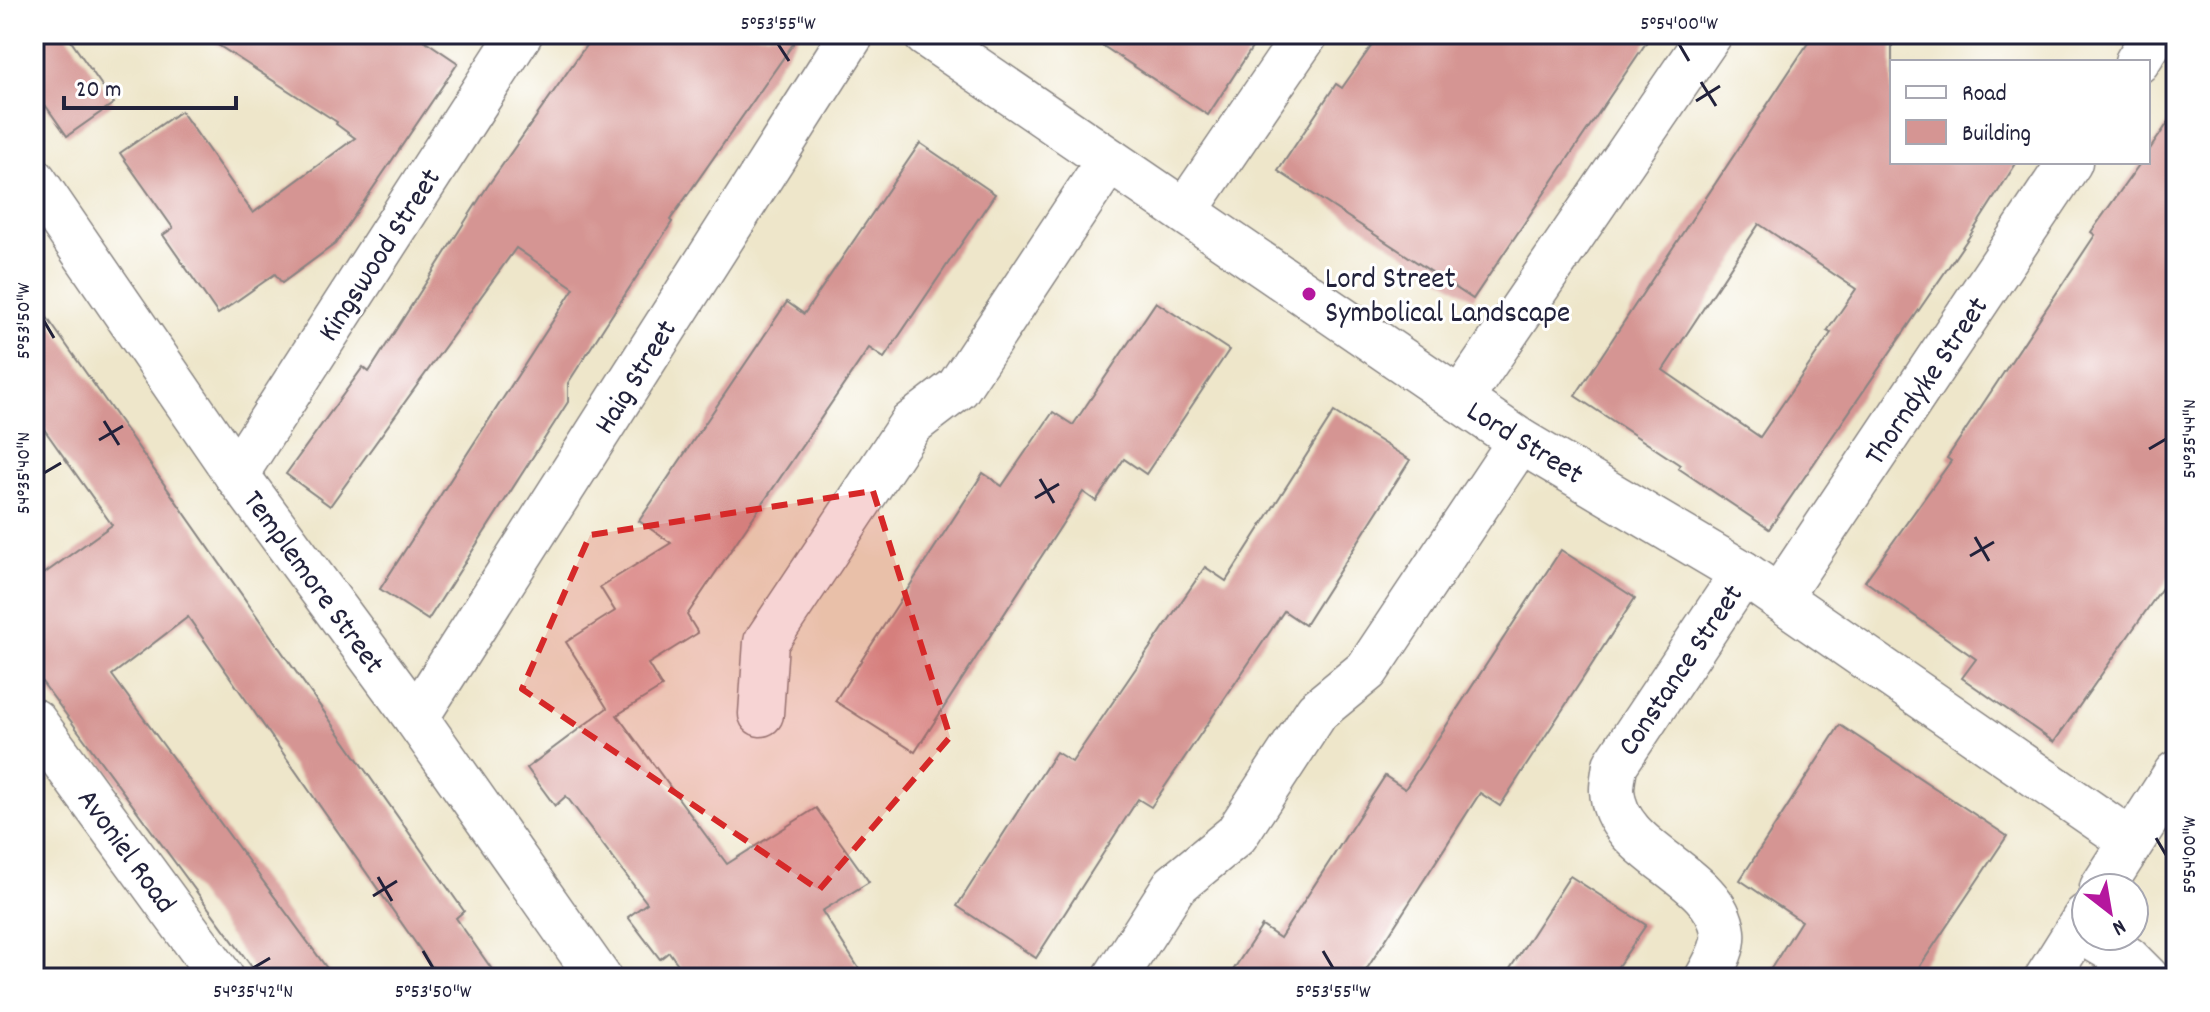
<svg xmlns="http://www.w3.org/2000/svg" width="2210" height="1012" font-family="Dekko,sans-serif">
  <rect width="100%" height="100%" fill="#fff"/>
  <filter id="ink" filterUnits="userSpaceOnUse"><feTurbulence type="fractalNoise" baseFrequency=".0125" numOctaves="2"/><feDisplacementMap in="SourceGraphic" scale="16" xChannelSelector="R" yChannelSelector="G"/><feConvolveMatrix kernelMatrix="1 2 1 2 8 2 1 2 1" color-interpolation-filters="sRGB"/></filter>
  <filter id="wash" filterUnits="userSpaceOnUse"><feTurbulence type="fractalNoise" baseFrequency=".006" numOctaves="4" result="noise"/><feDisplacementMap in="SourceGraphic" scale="32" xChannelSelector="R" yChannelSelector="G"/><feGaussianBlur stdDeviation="1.8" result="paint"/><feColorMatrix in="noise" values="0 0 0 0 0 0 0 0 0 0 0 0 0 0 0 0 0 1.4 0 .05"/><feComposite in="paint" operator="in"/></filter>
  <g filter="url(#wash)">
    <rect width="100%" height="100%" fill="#eee6ca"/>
    <g id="blocks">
      <g fill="#d59593" fill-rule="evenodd">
        <polygon points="34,34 66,34 114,103 67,136 34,89"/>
        <polygon points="201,34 415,34 458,63 335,244 282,283 275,274 218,314 163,235 173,228 120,153 181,111 253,213 355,138 336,124 337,122"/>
        <polygon points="594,34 800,34 670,220 672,222 568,383 568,402 428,620 380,589 574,288 516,248 330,506 286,474 363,367 369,372 487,187"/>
        <polygon points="1085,34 1261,34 1208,115"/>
        <polygon points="1380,34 1652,34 1473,299 1278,171 1336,84 1342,88"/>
        <path d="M1814 34H1892V162H2017L1969 237 1769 529 1678 468 1680 465 1575 396ZM1759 224 1856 289 1827 331 1831 333 1760 437 1663 370Z"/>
        <polygon points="2176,111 2176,568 2054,742 1962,678 1976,659 1865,581 1951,461 1947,458 2095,235 2091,232 2141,162 2148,162 2148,152"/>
        <polygon points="920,143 995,194 884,358 869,348 739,538 687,615 698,633 648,664 662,687 617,715 727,864 816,808 869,882 822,911 865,978 688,978 669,952 660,959 628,917 647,903 566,796 555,806 527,768 607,708 566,642 615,611 600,587 671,543 639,521 787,302 804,314"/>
        <polygon points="34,299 464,911 456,918 498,978 440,978 188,617 112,675 334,978 260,978 34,671 34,581 112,525 34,415"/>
        <polygon points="1156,302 1229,350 1146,474 1124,459 1096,501 1083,492 915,752 835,701 983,473 1002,486 1053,412 1073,425"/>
        <polygon points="1334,412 1410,460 1305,625 1284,611 1151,807 1138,799 1036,958 957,906 1056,752 1072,762 1205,567 1226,581"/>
        <polygon points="1561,550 1635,598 1500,806 1480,793 1361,978 1228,978 1262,926 1280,938 1385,776 1405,789"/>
        <polygon points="1840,725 2007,836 1912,978 1765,978 1801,921 1740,880"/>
        <polygon points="1570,876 1646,925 1610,978 1504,978"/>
      </g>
    </g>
  </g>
  <g filter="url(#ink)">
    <use href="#blocks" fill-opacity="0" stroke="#888482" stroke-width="2"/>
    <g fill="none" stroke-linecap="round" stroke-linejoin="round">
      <defs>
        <g id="minor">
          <polyline points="925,34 1520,441 1743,573 2131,841"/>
          <polyline points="2137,62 2155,34"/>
          <polyline points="34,180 236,474 416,718 599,978"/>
          <polyline points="1185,211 1306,34"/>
          <polyline points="1460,400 1710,34"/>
          <polyline points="236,474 520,34"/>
          <polyline points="1779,597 2070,162"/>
          <polyline points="761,714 766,642 911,424 958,388 1109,160"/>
          <polyline points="416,718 852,34"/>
          <polyline points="34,721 222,978"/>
          <polyline points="2089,936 2128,959 2147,978"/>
          <polyline points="1115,978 1174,886 1236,835 1317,711 1367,670 1520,441"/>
          <path d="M1707 978C1714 965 1725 948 1723 932 1715 872 1615 854 1612 790 1612 782 1614 773 1615 765L1743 573"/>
        </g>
        <g id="major">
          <polyline points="2102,888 2176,773"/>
          <polyline points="2047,978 2086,916"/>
        </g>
      </defs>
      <use href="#minor" stroke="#888482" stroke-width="47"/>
      <use href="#major" stroke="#888482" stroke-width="47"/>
      <use href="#minor" stroke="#fff" stroke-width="44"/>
      <use href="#major" stroke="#fff" stroke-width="44"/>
    </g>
  </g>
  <path fill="#d62828" fill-opacity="0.2" stroke="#d62828" stroke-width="6" stroke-dasharray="16 10" stroke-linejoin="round" d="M873 491 950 737 819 890 522 689 590 535Z"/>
  <path fill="none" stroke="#22223b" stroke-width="3" d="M778 44 789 61M1679 44 1689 61M1701 82 1716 106M1696 101 1720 86M44 321 54 338M104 421 119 445M99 440 123 426M2149 449 2166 439M44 473 61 463M1040 479 1054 503M1035 498 1059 484M1975 537 1989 561M1970 556 1994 542M2156 838 2166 855M378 877 392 901M373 896 397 881M423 951 433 968M1323 951 1333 968M253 968 270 958"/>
  <circle fill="#b5179e" stroke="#fff" stroke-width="3" cx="1309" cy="294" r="8"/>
  <g text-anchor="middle" stroke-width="6" stroke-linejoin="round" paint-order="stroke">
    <g font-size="30" fill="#22223b" stroke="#fff">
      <text transform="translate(378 254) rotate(-57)" y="10">Kingswood Street</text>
      <text transform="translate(634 376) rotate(-58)" y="10">Haig Street</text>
      <text transform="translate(1925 380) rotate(-56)" y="10">Thorndyke Street</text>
      <text transform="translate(1526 441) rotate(32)" y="10">Lord Street</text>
      <text transform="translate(315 581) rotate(54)" y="10">Templemore Street</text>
      <text transform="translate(1679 669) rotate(-56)" y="10">Constance Street</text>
      <text transform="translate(128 850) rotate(54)" y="10">Avoniel Road</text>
    </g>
    <g font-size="30" fill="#22223b" stroke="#fff" text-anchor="start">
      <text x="1325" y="287">Lord Street<tspan x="1325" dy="34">Symbolical Landscape</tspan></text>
    </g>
  </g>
  <rect width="2210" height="1012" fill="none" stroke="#fff" stroke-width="88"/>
  <rect x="1890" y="60" width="260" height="104" fill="#ffffff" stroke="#a7a7b1" stroke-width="2"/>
  <rect x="1906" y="86" width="40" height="12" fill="#ffffff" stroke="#a7a7b1" stroke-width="2"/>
  <text x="1962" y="100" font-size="24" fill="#22223b">Road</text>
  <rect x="1906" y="120" width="40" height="24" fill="#d59593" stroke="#a7a7b1" stroke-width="2"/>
  <text x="1962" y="140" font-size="24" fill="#22223b">Building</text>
  <g transform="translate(2110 912) rotate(149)"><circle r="38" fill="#ffffff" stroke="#a7a7b1" stroke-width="2"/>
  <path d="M0-6L14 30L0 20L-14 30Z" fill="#b5179e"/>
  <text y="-12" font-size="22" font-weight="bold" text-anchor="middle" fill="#22223b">N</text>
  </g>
  <path d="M64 96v12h172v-12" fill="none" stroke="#22223b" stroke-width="4"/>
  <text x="76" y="96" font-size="24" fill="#22223b" stroke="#ffffff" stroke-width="6" paint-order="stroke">20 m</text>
  <rect x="44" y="44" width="2122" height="924" fill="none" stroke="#22223b" stroke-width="3"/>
  <g font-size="20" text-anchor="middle" fill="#22223b">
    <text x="778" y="29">5°53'55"W</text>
    <text x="1679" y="29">5°54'00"W</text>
    <text transform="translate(22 321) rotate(-90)" y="7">5°53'50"W</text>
    <text transform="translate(2188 439) rotate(-90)" y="7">54°35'44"N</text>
    <text transform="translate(22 473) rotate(-90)" y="7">54°35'40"N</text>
    <text transform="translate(2188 855) rotate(-90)" y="7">5°54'00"W</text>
    <text x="253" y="997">54°35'42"N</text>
    <text x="433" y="997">5°53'50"W</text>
    <text x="1333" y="997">5°53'55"W</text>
  </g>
</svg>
